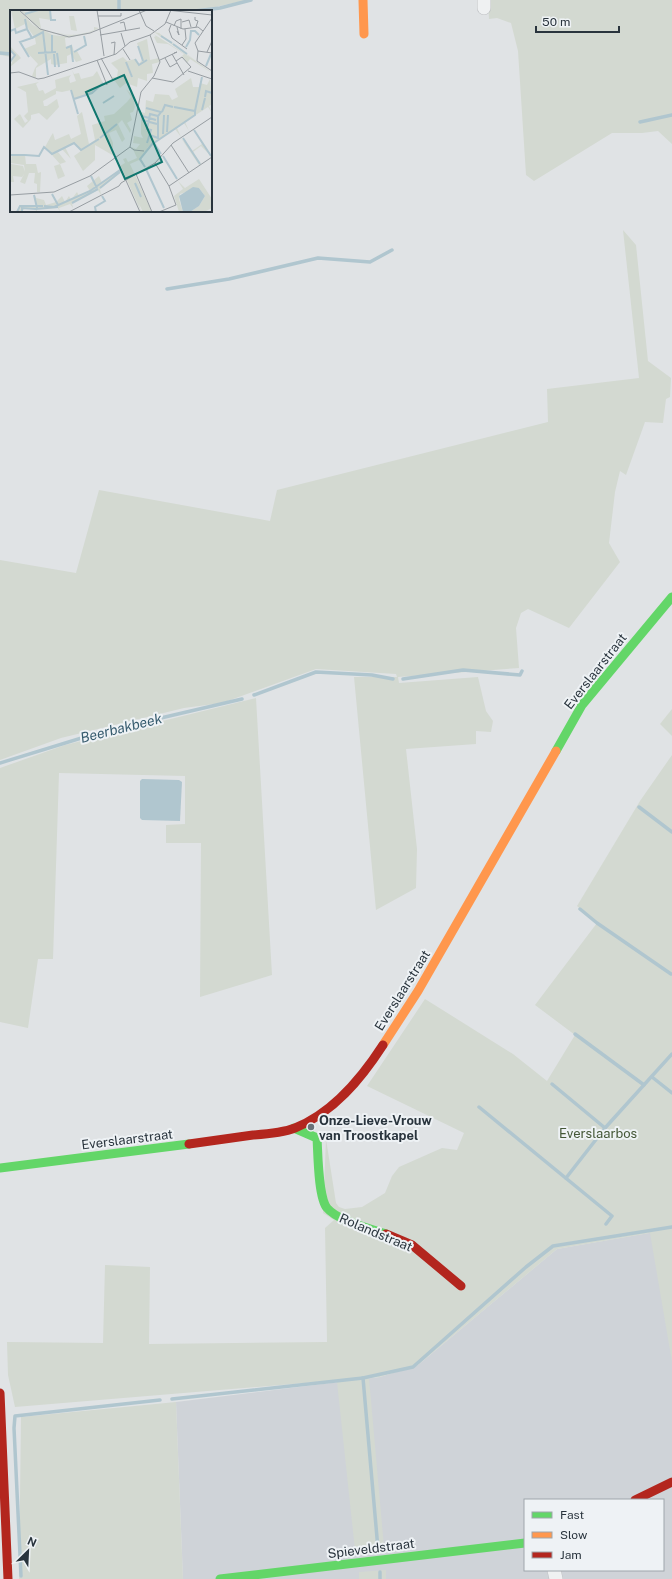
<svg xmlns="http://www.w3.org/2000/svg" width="672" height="1579" font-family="'Public Sans',sans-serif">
  <rect width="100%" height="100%" fill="#e0e3e5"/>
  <path fill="#cfd3d8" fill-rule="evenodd" d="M672 1229V1579H183L176 1402 380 1377 418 1365 557 1249ZM525 1500H663V1570H525Z"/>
  <g fill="#d3d9d1">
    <polygon points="0,0 247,0 197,11 11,11 11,57 0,55"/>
    <polygon points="488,0 672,0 672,144 658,131 642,133 612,133 534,181 526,175 518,51 511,23 497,18 489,19"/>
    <polygon points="623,230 636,245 648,361 671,378 670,397 666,399 663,423 645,422 626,475 620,471 615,492 609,543 620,562 569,628 528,609 521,613 516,628 519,668 398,677 399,683 478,677 486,711 493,721 491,732 476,731 476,744 406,749 417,849 416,888 376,910 354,677 397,677 396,674 316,669 222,703 184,708 61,738 0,760 0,560 76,573 99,490 270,521 277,490 548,422 547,389 639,378"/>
    <polygon points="256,698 272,975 200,997 201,843 166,843 166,825 185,824 185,776 59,773 53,959 38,959 28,1028 0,1022 0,768 65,745"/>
    <polygon points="672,709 672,736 660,724"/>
    <polygon points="672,755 672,1362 650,1233 557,1249 418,1365 380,1377 369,1378 384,1547 355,1550 337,1382 364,1378 15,1407 8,1375 7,1342 103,1343 105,1265 150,1267 149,1344 327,1342 325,1228 334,1220 323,1213 326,1139 336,1203 339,1207 345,1209 362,1207 385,1193 392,1176 399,1167 442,1148 457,1150 464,1133 367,1086 425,999 513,1054 547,1081 575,1035 535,1005 597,923 577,906 640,801"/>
    <polygon points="176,1402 183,1579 19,1579 21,1417"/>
    <polygon points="386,1570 386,1579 359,1579 359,1572"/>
  </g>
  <polygon fill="#b0c6cf" points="142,779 179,780 182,782 180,821 142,820 140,818 140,781"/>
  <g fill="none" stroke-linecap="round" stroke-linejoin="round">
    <g stroke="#b0c6cf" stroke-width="3.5">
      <polyline points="119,11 119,0"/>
      <polyline points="195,11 220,8 251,0"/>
      <polyline points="0,53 11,54"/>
      <polyline points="640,122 672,115"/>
      <polyline points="167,289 229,279 318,258 370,262 392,250"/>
      <polyline points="403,679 463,670 520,675 522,671"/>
      <polyline points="254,695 316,672 372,675 393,679"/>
      <polyline points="0,763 101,732 242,699"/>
      <polyline points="639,807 672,832"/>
      <polyline points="580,909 597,923 671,974"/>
      <polyline points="575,1034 644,1085"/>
      <polyline points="652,1077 672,1093"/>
      <polyline points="552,1084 605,1128"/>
      <polyline points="479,1107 612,1216 606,1224"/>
      <polyline points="566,1178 605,1128 672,1054"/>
      <polyline points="172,1399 363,1378"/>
      <polyline points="378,1549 363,1378 413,1367 526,1267 553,1246 672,1227"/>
      <polyline points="380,1572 380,1579"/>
      <polyline points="21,1576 14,1428 15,1416 160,1400"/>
    </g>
    <defs>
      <g id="street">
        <polyline points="484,8 484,0"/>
        <polyline points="554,1570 556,1579"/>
      </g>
    </defs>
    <use href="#street" stroke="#bec1c3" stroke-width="14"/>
    <use href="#street" stroke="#eff1f2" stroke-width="13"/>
    <g stroke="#63d668" stroke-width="9">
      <polyline points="556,751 582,705 672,597"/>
      <path d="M294 1128 317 1138C318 1153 318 1197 327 1208 338 1221 369 1228 386 1234"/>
      <polyline points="0,1168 189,1144"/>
      <polyline points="220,1579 525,1543"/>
    </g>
    <g stroke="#ff974d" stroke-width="9">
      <polyline points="363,0 364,34"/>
      <polyline points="383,1045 418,991 556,751"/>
    </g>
    <g stroke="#b3261e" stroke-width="9">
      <path d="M189 1144C210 1141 232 1138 253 1135 267 1134 282 1133 295 1128 333 1113 361 1079 383 1045"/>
      <polyline points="386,1234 412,1245 461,1286"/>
      <polyline points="0,1393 8,1579"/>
      <polyline points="635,1500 672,1482"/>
    </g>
  </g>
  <circle fill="#697178" stroke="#eef2f5" stroke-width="1.5" cx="311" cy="1127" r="4"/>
  <g text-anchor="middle" stroke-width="4" stroke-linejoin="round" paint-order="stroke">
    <g font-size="13" fill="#29343d" stroke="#eef2f5">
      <text transform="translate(595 671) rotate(-52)" y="5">Everslaarstraat</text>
      <text transform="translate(402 990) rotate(-58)" y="5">Everslaarstraat</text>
      <text transform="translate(127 1139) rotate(-7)" y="5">Everslaarstraat</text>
      <text transform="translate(376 1232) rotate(23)" y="5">Rolandstraat</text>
      <text transform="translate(371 1548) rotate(-7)" y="5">Spieveldstraat</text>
    </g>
    <g font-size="13" font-weight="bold" fill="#29343d" stroke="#eef2f5" text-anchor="start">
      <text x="319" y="1125">Onze-Lieve-Vrouw<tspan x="319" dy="15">van Troostkapel</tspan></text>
    </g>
    <g font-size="13" fill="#445737" stroke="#eef2f5">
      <text x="598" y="1138">Everslaarbos</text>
    </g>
    <g font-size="14" font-style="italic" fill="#365b6e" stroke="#eef2f5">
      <text transform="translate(121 728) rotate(-14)" y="5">Beerbakbeek</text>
    </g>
  </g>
  <g transform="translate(10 10)">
    <rect width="202" height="202" fill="#e0e3e5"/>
    <path d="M1 0H9L23 15 43 25 51 26 83 23 55 28 56 38 62 35 64 42 67 41 72 50 66 52 61 44 57 46V53L45 55 41 54V49L26 58V68L22 66 25 58 28 54 14 39 26 34 25 28 15 14 5 19ZM10 0 15 2 41 0V10L29 8 31 18 43 23 66 25 79 22 84 20V17L89 18 81 22 68 25 44 24 24 15ZM59 6H64L67 21 61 20ZM144 22 149 23 202 63 180 49 177 53 172 46 174 44 158 34 147 33 144 27 146 26 142 23 186 51ZM137 29 140 50 149 48 150 52 142 54 143 63 137 64V71L128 68 127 77 116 73 110 78 102 67H107L108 60 101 53 113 47 117 51 125 49 129 54 132 50 127 33ZM0 36 11 48 0 57 5 45 0 41ZM62 60 64 64 69 63 71 69 83 66 87 61 93 73 83 80 82 83 64 89 61 80 52 82 46 81V84L33 91 34 96H37L47 89 49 97 37 110 29 103 21 105V109L13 118 4 109 10 104 15 113 18 111 14 106 18 102 16 82 7 77 29 72 26 74 29 81 33 80 35 84 46 78 45 70 61 65 59 68 60 73 66 71ZM181 68 183 77H189L190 73 197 75 200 69 202 94 199 96 202 103 198 97 175 112 179 121 174 113 167 118 171 127 165 119 144 133 151 146 143 134 138 137 131 149 136 158 129 150 120 154 142 202H133L129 194 131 202 112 159 115 158 112 159 110 156 115 153 113 149 116 148 118 152 127 148 122 137 126 139 130 134 123 133 124 126 133 128 131 124V102L135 103 136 90 143 92 145 84 159 85 162 90 168 87 165 79ZM116 79 123 86 125 97 123 102 120 103 122 110 117 113 121 120 120 123 112 110 108 114 115 129 112 132 106 120 99 123 103 133V138L101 139 104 146 85 135V150L73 161 64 146 71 141 64 133 55 137 61 149 52 139 48 142 56 152 50 154 55 166 48 169 44 156 50 154 35 137 41 126 43 123 45 130 59 124 61 129 71 124 67 106 72 102 79 134 85 130 82 115 95 111 94 106 104 104 117 92 121 87ZM184 120 202 147 191 136 183 142 191 154 189 155 171 128 182 141 192 134ZM2 145H15L16 154H26L28 163 31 162 30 182H27V174L24 173 25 163H19L15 174 10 172 14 164 12 167 3 166 4 172H0V151L1 154 13 156 15 162 14 155 1 153ZM110 159 111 162 90 179 91 185 88 180 62 193 63 198 60 194 49 198 50 202 48 198 27 199V202L25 199H14L12 202H0H9L10 196H26L24 183 26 188 34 190 36 195 46 192 52 186 55 192 59 186 61 190 67 182 69 186 80 181 77 176 89 166 92 173ZM189 169 202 189V198L194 202H180L189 196 195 186 189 178 170 184 169 189 173 202H169L164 186 173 179 168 171 175 178Z" fill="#d3d9d1"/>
    <path d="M183 177 189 178 195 186 189 196 180 202H173L169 186Z" fill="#b0c6cf"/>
    <path fill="none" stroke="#b0c6cf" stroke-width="2" d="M40 0 41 10H46M15 4 28 0M17 19 22 28 10 32 19 47M0 21 5 19 6 23 17 19 15 9M151 26 162 33M22 28 33 22 38 65M163 34 177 44M128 36 133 51M176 37 180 30 181 21H185L189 25M56 38 61 36 63 52M42 42V25M64 42 76 35 74 26M28 43 46 42M47 43 49 57M44 44 45 57M125 49 129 55 137 50M0 52 5 45 0 40M116 52 122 67M196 56 201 44M61 80 68 104M195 87 196 81 202 83M64 89 82 83 93 73M93 93 104 86M164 97 185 101 192 67M136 98 151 102 148 106 140 104 137 119 141 120 137 133M192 100 195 88M152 102 155 95 163 97M132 106 146 110M132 110 147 114M184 120 201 146M157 122 158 105M153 124 154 105M140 125 148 128V107M90 128 107 114M173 128 190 154M151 144 144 133 185 105V101M1 145H15M15 145 29 146 34 137 42 144 64 133 71 140 89 129M153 146 167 169M135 157 130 149 143 133M136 159 154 198M81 166 87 178M125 173 131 187M90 178 110 162M42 184 48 195M24 185 27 198M62 193 88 179M34 196 44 197 80 181 110 160M26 199 48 197M7 202 10 196H33M12 202V198L26 199M86 202 85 197 95 191 92 186"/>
    <path fill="none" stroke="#979da2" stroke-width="1" d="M9 0 30 19 59 27 80 23 137 0M87 0 90 19M129 0 136 16 144 21M157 0 202 5M88 6H111V3M185 7V10L188 11 186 17M202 8 185 33 188 41 187 51 202 61M156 12 173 19 188 17 193 21M172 12 179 10 181 17M110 13 114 12 116 21M161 15 159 20 162 28 177 39M164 16 166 11 171 9V19M90 19 94 46M167 21 169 25 167 17M111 23 115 36M90 25 130 18M140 25 155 14 161 0M101 33 105 32 104 45M172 35 176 29 175 19M113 39 120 50M188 41 202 43M197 42 202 31M162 44 174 65M91 48 103 70M155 48 160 57 167 53M87 50 97 75M150 50 167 42 164 43M178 61 202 69M0 63 9 62 28 69 34 68 106 44 120 32 140 25M142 68 163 72 181 57 172 47 166 51M161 135 179 163M120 137 124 140 134 141M105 146 130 202M145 153 159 176 166 195 149 202M126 164 142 202M159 176 202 147M0 185 44 182 80 166 120 137 131 82 144 66 150 52 140 25M59 202 109 176 111 173 145 153 163 133 202 107"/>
    <path fill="#0f766e" fill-opacity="0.15" stroke="#0f766e" stroke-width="2" d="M114 65 152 152 115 169 76 82Z"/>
    <rect width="202" height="202" fill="none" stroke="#29343d" stroke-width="2"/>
  </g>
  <rect x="524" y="1499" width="140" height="72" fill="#eef2f5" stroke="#9fa6ab"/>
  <rect x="532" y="1512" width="20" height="6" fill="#63d668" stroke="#9fa6ab"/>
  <text x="560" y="1519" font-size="12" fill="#29343d">Fast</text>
  <rect x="532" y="1532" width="20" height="6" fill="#ff974d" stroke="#9fa6ab"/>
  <text x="560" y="1539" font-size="12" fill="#29343d">Slow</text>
  <rect x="532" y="1552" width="20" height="6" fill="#b3261e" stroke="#9fa6ab"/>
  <text x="560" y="1559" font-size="12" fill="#29343d">Jam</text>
  <g transform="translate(28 1551) rotate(24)" stroke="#eef2f5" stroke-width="3" paint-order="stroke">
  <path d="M0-3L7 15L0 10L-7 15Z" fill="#29343d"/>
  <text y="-6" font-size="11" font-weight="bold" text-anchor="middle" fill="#29343d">N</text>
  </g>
  <path d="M536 26v6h83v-6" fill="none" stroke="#29343d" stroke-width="2"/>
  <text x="542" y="26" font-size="12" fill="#29343d" stroke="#eef2f5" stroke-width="3" paint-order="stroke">50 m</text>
</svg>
